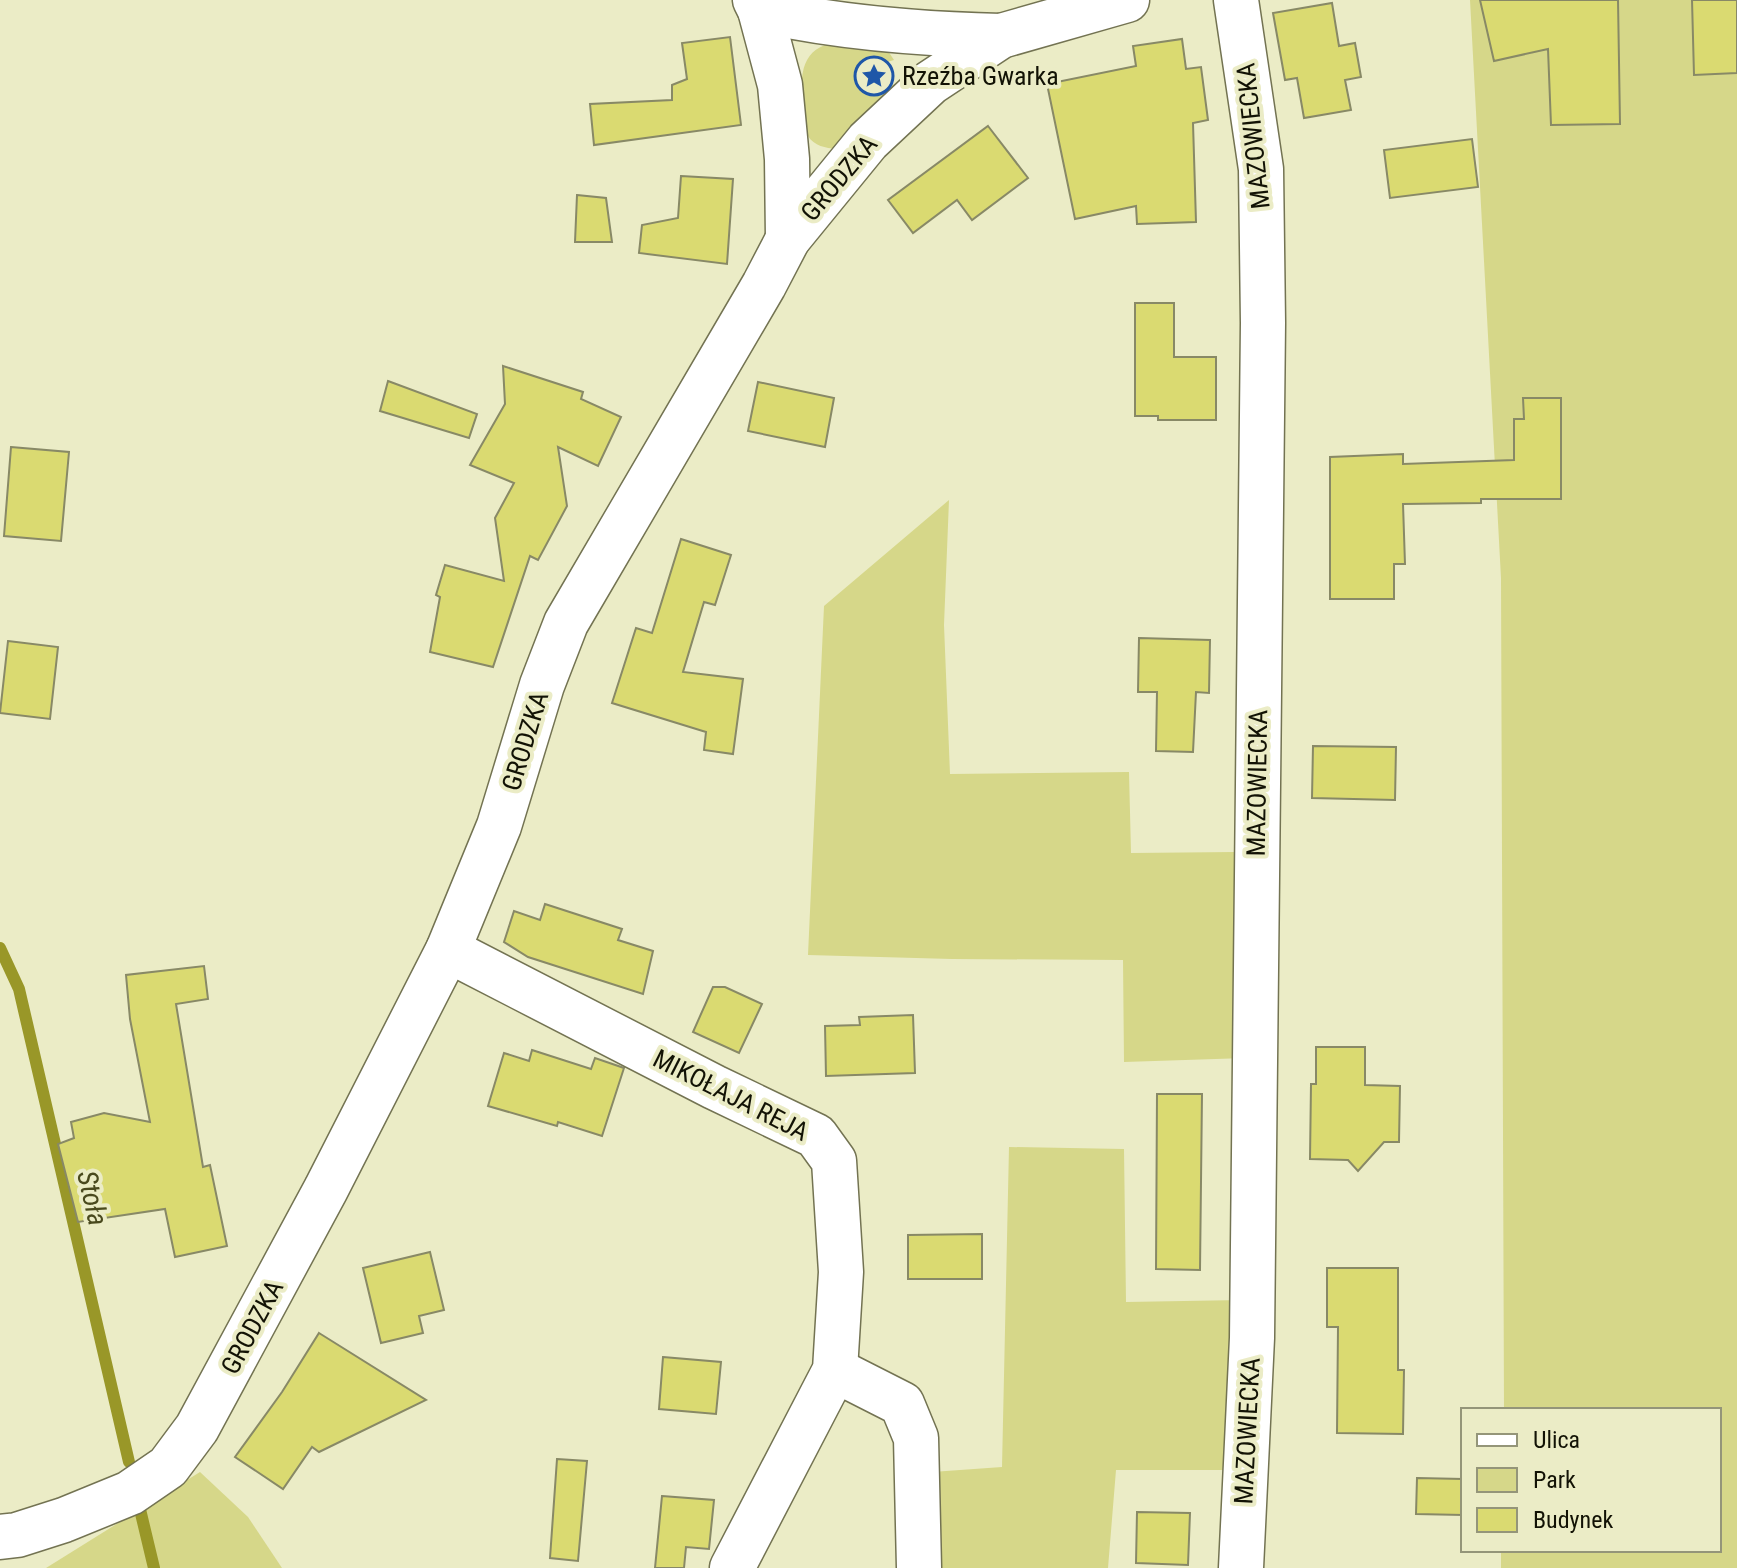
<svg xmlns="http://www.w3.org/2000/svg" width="1737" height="1568" font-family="'Roboto Condensed',sans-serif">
  <rect width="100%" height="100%" fill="#ebecc6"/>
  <g fill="#d6d789">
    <polygon points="1470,0 1737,0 1737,1568 1501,1568 1501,1550 1719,1550 1719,1410 1504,1410 1501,578"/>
    <path d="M825 45 888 51 894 60 859 70 864 93 900 83 836 149C826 148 814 146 808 136 803 130 804 120 803 112 801 87 797 55 825 45Z"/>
    <polygon points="949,500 944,625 950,774 1129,772 1131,853 1235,852 1246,1058 1124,1062 1123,960 952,959 808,955 824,606"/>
    <polygon points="1009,1147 1124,1149 1126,1302 1242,1300 1239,1470 1116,1470 1108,1568 933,1568 932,1472 1002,1467"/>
    <polygon points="200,1472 248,1517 282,1568 46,1568"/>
  </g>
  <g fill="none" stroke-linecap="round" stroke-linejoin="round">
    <g stroke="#999728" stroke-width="12">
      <polyline points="0,948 19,989 129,1462"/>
      <polyline points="138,1501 154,1568"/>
    </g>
  </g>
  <g fill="#dada71" stroke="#888966" stroke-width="2">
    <polygon points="1480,0 1618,0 1620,124 1551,125 1548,49 1494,61"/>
    <polygon points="1692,0 1737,0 1737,73 1694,75"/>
    <polygon points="1332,3 1339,46 1355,43 1361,77 1345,80 1351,110 1304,118 1297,78 1285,80 1273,13"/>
    <polygon points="730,37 741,125 594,145 590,104 672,100 672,85 687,79 682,43"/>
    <polygon points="1182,39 1186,69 1201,67 1208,120 1193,123 1196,222 1137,224 1136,206 1075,219 1047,84 1136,66 1133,46"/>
    <polygon points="988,126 1028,178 972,220 957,200 913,233 888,200"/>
    <polygon points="1472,139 1478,187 1390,198 1384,150"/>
    <polygon points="681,176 733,179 727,264 639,253 642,225 678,218"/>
    <polygon points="577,195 606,198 612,242 575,242"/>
    <polygon points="1135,303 1174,303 1174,357 1216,357 1216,420 1158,420 1158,416 1135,416"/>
    <polygon points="503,366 583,392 581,399 621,417 598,466 558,447 567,506 538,560 530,556 493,667 430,652 440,597 436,595 445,565 504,581 495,518 514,483 470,465 505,404"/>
    <polygon points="388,381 477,414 469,438 380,411"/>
    <polygon points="758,382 834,398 825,447 748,431"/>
    <polygon points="1523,398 1561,398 1561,499 1481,499 1481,503 1403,504 1405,564 1394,564 1394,599 1330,599 1330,457 1403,454 1403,464 1514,460 1514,419 1524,419"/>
    <polygon points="11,447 69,452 61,541 4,536"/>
    <polygon points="681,539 731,555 715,605 704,602 683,672 743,679 733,754 704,750 706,732 612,703 636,628 652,633"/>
    <polygon points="1139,638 1210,640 1209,693 1196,692 1193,752 1156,751 1157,692 1138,692"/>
    <polygon points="8,641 58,647 50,719 0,713"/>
    <polygon points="1313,746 1396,747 1395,800 1312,798"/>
    <polygon points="545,904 622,929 618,940 653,951 643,994 528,957 504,942 514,911 540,920"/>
    <polygon points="204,966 208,999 176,1004 203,1167 210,1165 227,1246 175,1257 165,1209 78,1222 58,1144 74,1138 71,1122 104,1113 150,1122 130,1019 126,975"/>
    <polygon points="713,987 725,987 762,1004 739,1053 693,1032"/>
    <polygon points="913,1015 915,1073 826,1076 825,1026 860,1025 859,1017"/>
    <polygon points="1316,1047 1365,1047 1365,1085 1400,1086 1399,1142 1384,1142 1358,1171 1348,1160 1310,1159 1311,1084 1316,1084"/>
    <polygon points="532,1050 591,1069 595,1058 624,1068 602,1136 558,1122 557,1126 488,1106 504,1053 529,1061"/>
    <polygon points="1157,1094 1202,1094 1200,1270 1156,1269"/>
    <polygon points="982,1234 982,1279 908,1279 908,1235"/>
    <polygon points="430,1252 444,1310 419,1316 423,1333 381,1343 363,1268"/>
    <polygon points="1327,1268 1398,1268 1398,1370 1404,1370 1403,1434 1337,1433 1338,1327 1327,1327"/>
    <polygon points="319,1333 426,1400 319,1452 312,1447 283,1489 235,1457 282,1392"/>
    <polygon points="663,1357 721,1362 716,1414 659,1409"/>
    <polygon points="557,1459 587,1461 578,1561 550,1558"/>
    <polygon points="1417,1478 1463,1479 1463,1515 1416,1514"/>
    <polygon points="662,1496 714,1500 709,1549 686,1547 684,1568 655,1568"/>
    <polygon points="1137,1512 1190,1513 1188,1565 1136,1563"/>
  </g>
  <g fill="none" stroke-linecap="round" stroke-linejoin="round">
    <defs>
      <g id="minor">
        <polyline points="755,0 760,10 780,85 787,159 788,239"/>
        <polyline points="1236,0 1261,169 1263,323 1252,1338 1241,1568"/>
        <path d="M760 10C839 28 920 34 1001 36"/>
        <polyline points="448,950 714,1087 816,1136 834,1161 841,1272 835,1370 732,1568"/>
        <polyline points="835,1370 902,1404 916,1438 919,1568"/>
        <polyline points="0,1537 17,1535 64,1520 130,1493 168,1467 197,1428 326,1189 448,950 499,826 542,685 566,623 764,285 788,239 868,141 930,83 1001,36 1127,0"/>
      </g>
    </defs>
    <use href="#minor" stroke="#737352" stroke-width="47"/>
    <use href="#minor" stroke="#fff" stroke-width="44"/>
  </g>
  <defs>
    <symbol id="sight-ring" viewBox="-11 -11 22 22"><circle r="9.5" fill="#ebecc6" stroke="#1f57a8" stroke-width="1.5"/><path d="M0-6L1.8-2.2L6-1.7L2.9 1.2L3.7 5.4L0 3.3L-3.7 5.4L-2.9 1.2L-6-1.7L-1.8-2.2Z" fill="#1f57a8"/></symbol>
  </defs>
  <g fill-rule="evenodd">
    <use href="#sight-ring" x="852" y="54" width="44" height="44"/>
  </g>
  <g text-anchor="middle" stroke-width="8" stroke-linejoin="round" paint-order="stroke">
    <g font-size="26" fill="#121205" stroke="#ebecc6" text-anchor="start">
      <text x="902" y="85">Rzeźba Gwarka</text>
    </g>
    <g font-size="26" fill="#121205" stroke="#ebecc6">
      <text transform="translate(1253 136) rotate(-96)" y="9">MAZOWIECKA</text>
      <text transform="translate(839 178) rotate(-50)" y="9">GRODZKA</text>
      <text transform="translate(525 741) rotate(-73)" y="9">GRODZKA</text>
      <text transform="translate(1257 783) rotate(-89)" y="9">MAZOWIECKA</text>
      <text transform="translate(731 1095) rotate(27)" y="9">MIKOŁAJA REJA</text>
      <text transform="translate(252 1327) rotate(-62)" y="9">GRODZKA</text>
      <text transform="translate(1247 1431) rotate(-87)" y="9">MAZOWIECKA</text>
    </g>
    <g font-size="28" font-style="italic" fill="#49491d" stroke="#ebecc6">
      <text transform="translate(93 1198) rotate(77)" y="10">Stoła</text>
    </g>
  </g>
  <rect x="1461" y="1408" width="260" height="144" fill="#ebecc6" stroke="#949579" stroke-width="2"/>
  <rect x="1477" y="1434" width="40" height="12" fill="#ffffff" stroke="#949579" stroke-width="2"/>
  <text x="1533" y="1448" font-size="24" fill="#121205">Ulica</text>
  <rect x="1477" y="1468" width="40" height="24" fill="#d6d789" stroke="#949579" stroke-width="2"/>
  <text x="1533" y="1488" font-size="24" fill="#121205">Park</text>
  <rect x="1477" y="1508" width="40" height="24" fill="#dada71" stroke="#949579" stroke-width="2"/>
  <text x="1533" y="1528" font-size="24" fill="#121205">Budynek</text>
</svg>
